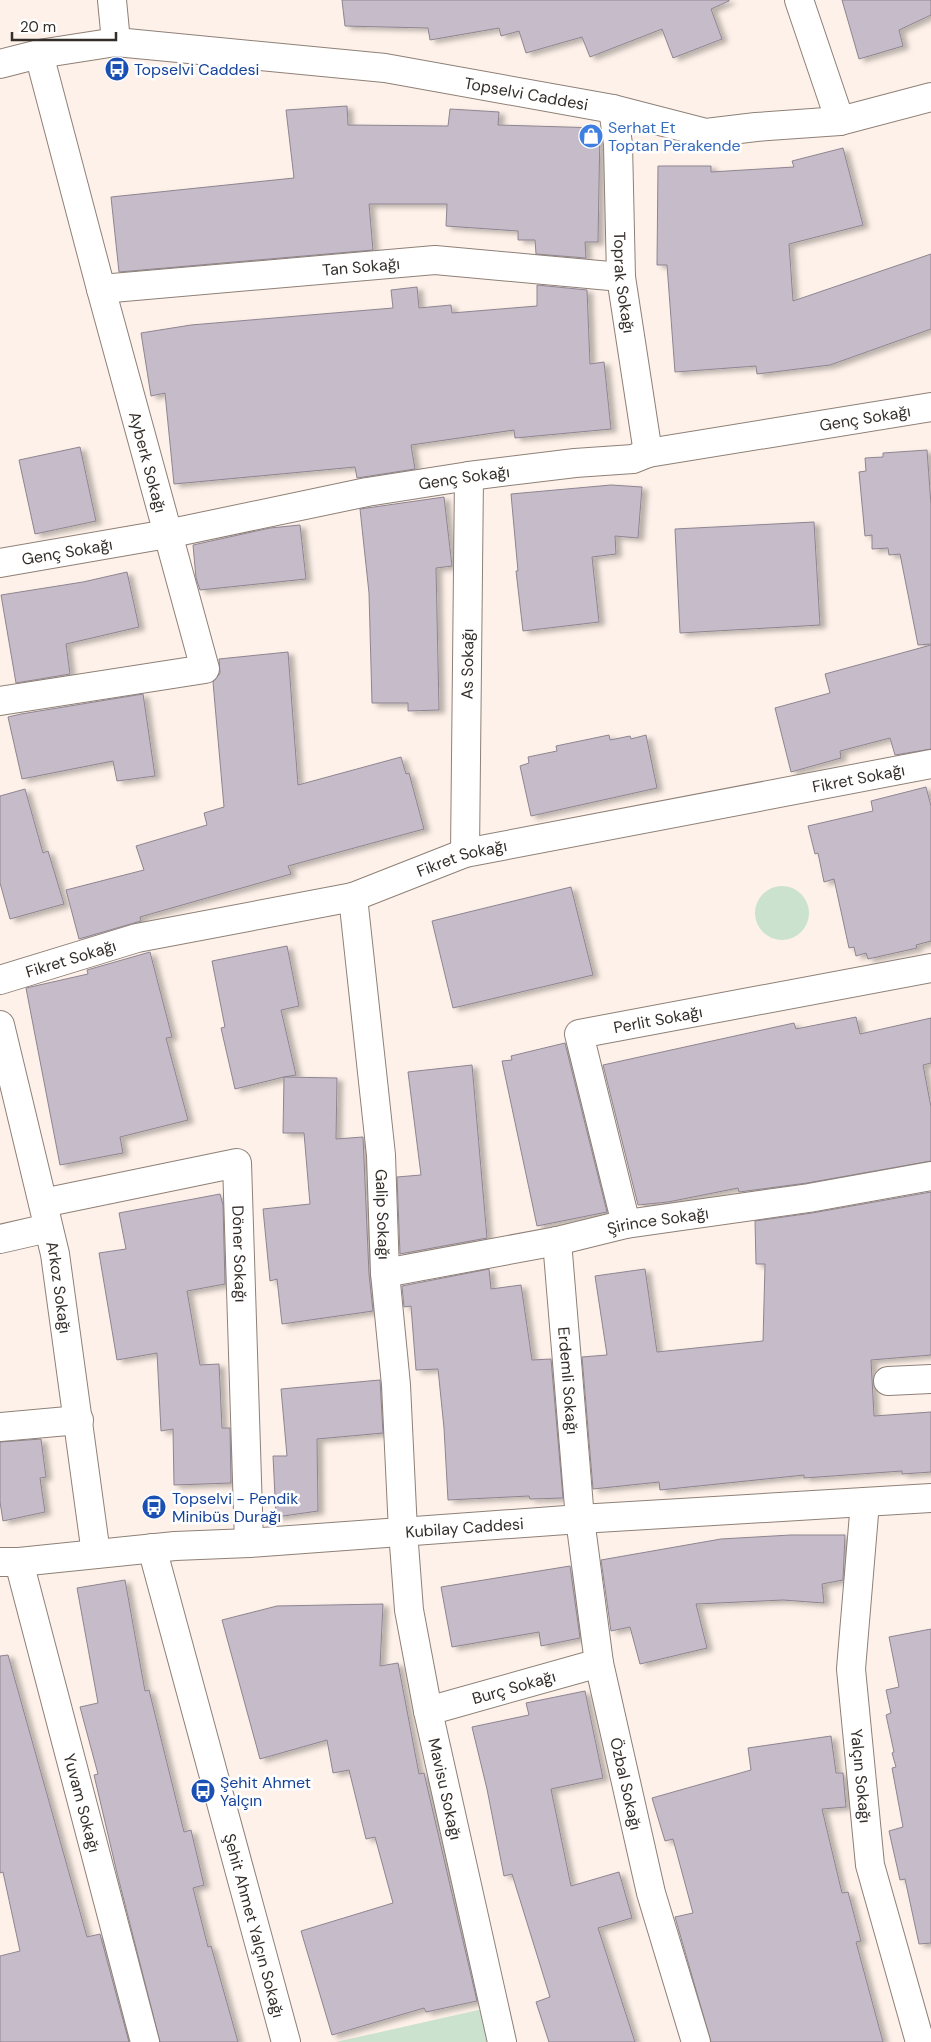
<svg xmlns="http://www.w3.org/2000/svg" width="931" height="2042" font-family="'DM Sans',sans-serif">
  <defs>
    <filter id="shadow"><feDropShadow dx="5.5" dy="3" stdDeviation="2.5" flood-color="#0004"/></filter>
  </defs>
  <rect width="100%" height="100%" fill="#fef1e9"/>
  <g fill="#cae2ce">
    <circle cx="782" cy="913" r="27"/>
    <polygon points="483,2009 489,2042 336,2042"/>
  </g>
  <g fill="#c6bcc9" stroke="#8e8591" filter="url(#shadow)">
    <polygon points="342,0 729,0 729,1 711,9 722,39 673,58 662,29 590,57 582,37 526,53 519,31 501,36 499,28 430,40 428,28 345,26"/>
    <polygon points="842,0 931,0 931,15 899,30 903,46 859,59"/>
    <polygon points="347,106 348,125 448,126 450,109 499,112 498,125 600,128 598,242 585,242 586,258 536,254 535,240 518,240 518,231 446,226 447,204 369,204 373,250 119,272 111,197 294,178 286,110"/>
    <polygon points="843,148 863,225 789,244 793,301 931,254 931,329 830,365 757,374 756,366 675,372 667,265 657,265 658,166 711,166 711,172 794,167 792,161"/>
    <polygon points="537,285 587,290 590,364 604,362 611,429 515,438 514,430 411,445 415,469 357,478 355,467 174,484 165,393 151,396 141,333 191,325 393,308 391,290 417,287 419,308 451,305 452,313 537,306"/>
    <polygon points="80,447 96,521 35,534 19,460"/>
    <polygon points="927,450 931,505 931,644 918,645 900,554 889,555 888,548 872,549 872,535 865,536 859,472 866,471 865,458 883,457 883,453"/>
    <polygon points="611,485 642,487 638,538 615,536 616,554 592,557 599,622 523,631 516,571 518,571 511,494"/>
    <polygon points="444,497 452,566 436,568 439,710 408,711 408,703 372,703 369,593 360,509"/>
    <polygon points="814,522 820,625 680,633 675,529"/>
    <polygon points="300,525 306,579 200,590 196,578 193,545 270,528"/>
    <polygon points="127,572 139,627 66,644 70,674 16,683 1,595 83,582"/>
    <polygon points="931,645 931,749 895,755 890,738 840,751 841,758 791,772 775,708 830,693 825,674"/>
    <polygon points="288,652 298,785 401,757 406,774 409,773 424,829 288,866 291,874 140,917 141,921 79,939 66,890 144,870 136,846 207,825 204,813 224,807 213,682 220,673 219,659"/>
    <polygon points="143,694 155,776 117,781 113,761 22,779 8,717 21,714"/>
    <polygon points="609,735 610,740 630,736 631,739 646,735 657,788 531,816 520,766 529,763 528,757 557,751 556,746"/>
    <polygon points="926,787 931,806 931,941 916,945 917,948 868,959 866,953 856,956 854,947 849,948 834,879 824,882 818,853 815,854 808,826 873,811 871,801"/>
    <polygon points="25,789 43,853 48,851 64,904 10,919 0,883 0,796"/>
    <polygon points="571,887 593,975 453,1008 432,921"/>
    <polygon points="287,946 299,1006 281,1010 296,1075 284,1077 337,1078 336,1139 363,1137 369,1274 373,1311 282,1324 277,1279 270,1281 263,1209 310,1204 304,1133 283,1133 284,1077 235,1089 221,1028 225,1027 212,961"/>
    <polygon points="150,952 172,1037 166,1038 188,1120 120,1137 123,1153 60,1165 26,988 88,974 87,970"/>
    <polygon points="856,1017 860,1034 931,1018 931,1063 923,1065 931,1107 931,1161 807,1183 739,1192 738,1188 668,1202 638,1205 603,1065 794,1023 796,1029"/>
    <polygon points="565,1043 607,1212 537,1226 502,1061 512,1060 511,1056"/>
    <polygon points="472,1065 487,1238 400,1254 397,1177 421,1175 408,1072"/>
    <polygon points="931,1192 931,1355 871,1360 874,1416 931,1412 931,1472 902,1474 902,1471 804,1478 804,1475 660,1490 659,1482 593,1489 582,1357 607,1355 595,1276 645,1269 657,1352 763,1341 765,1264 756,1264 755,1221 812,1213"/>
    <polygon points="220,1194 223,1205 225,1284 187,1291 200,1365 219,1364 222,1428 230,1428 231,1483 174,1485 173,1429 161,1431 157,1353 117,1360 99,1253 126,1249 119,1213"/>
    <polygon points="489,1269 491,1289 521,1285 532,1360 551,1359 563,1498 530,1499 529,1496 448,1500 444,1428 438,1369 416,1370 411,1306 404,1307 402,1286"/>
    <polygon points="380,1380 383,1433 317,1439 318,1511 276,1517 273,1456 287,1456 281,1389"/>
    <polygon points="41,1439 46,1477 40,1478 45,1512 3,1521 0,1502 0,1442"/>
    <polygon points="791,1535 845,1535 843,1580 822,1584 824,1603 783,1600 696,1604 707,1648 640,1664 630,1627 611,1631 601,1560 721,1539"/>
    <polygon points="570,1566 580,1638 541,1646 539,1632 452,1647 441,1587"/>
    <polygon points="125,1580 145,1691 149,1690 184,1832 191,1830 204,1885 193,1888 208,1947 211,1946 238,2042 160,2042 117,1873 94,1775 98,1774 80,1707 98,1703 77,1588"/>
    <polygon points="383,1604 380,1666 398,1663 419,1774 424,1773 477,2001 426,2012 424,2008 332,2035 301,1931 393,1903 375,1837 366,1839 349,1770 333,1773 327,1740 260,1759 222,1620 277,1606"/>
    <polygon points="931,1629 931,1943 919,1944 905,1879 900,1880 889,1831 903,1827 892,1768 896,1767 892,1753 894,1752 886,1715 891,1713 886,1690 899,1687 889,1637"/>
    <polygon points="8,1655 87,1937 100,1934 129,2042 0,2042 0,1956 20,1951 3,1872 0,1873 0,1656"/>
    <polygon points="585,1691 603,1778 551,1789 571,1886 619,1872 632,1918 598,1928 635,2042 549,2042 536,2002 550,1997 512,1874 504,1876 487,1789 472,1727 529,1715 526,1703"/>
    <polygon points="831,1736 836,1773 843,1773 846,1807 822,1809 842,1893 848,1892 861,1941 856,1942 883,2042 711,2042 675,1917 693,1913 673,1839 665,1841 652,1798 751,1770 748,1748"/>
  </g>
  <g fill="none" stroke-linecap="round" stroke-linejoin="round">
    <defs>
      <g id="minor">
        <polyline points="112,0 116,42"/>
        <polyline points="799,0 840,121"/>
        <path id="s1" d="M0 64 39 54 116 42 385 68 613 109 706 133 756 127 840 121 931 97"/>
        <path id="s2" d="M613 109 618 144 621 277 648 453"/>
        <path id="s3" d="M101 289 435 260 621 277"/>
        <path id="s4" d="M0 563 167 534 367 492 469 476 575 463 633 459 648 453 931 407"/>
        <polyline points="0,701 205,669 101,289 39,54"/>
        <path id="s5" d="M465 853 469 476"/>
        <path id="s6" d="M353 897 381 1155 385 1273 396 1385 403 1531 409 1610 428 1711 502 2042"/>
        <path id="s7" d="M0 980 137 938 353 897 465 853 931 764"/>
        <path id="s8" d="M0 1025 55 1254 96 1554"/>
        <path id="s9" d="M43 1203 237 1163 249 1543"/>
        <path id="s10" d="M626 1224 579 1034 931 968"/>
        <polyline points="0,1239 48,1228"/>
        <path id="s11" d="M557 1241 580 1519 599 1663 651 1893 696 2042"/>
        <path id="s12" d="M385 1273 557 1241 626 1224 809 1198 931 1176"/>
        <polyline points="888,1381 931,1379"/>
        <polyline points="0,1427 79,1420"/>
        <path id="s13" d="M865 1502 851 1669 870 1865 920 2042"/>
        <path id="s14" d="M152 1548 286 2042"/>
        <path id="s15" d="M0 1562H19L175 1546 249 1543 580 1519 931 1498"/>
        <path id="s16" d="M19 1562 145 2042"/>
        <path id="s17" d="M428 1711 599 1663"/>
      </g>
    </defs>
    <use href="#minor" stroke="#8e8077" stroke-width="30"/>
    <use href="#minor" stroke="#fff" stroke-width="28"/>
  </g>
  <defs>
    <symbol id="bus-disc" viewBox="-11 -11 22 22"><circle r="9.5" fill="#1a4fb4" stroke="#fff"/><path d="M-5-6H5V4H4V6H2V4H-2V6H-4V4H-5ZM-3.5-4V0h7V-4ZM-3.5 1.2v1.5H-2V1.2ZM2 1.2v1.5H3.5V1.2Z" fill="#fff"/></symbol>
    <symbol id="shop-disc" viewBox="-11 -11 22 22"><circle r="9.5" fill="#3f7fe0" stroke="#fff"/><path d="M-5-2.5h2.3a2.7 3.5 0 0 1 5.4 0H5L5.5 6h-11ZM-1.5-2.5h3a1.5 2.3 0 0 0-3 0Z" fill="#fff"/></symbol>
  </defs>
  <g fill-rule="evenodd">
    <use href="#bus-disc" x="103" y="55" width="28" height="28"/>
    <use href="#shop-disc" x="577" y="122" width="28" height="28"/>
    <use href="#bus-disc" x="140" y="1493" width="28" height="28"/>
    <use href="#bus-disc" x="189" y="1777" width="28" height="28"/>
  </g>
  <g text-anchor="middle" stroke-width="5" stroke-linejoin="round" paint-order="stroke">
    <g font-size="16" fill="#164399" stroke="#fff" text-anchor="start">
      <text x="134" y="75">Topselvi Caddesi</text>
      <text x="172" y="1504">Topselvi - Pendik<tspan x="172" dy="18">Minibüs Durağı</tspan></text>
      <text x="220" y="1788">Şehit Ahmet<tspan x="220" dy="18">Yalçın</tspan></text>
    </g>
    <g font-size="16" fill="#342e2a" stroke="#fff">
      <text dy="6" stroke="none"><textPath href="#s1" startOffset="532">Topselvi Caddesi</textPath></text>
      <text dy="6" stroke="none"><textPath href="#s3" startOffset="261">Tan Sokağı</textPath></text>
      <text dy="6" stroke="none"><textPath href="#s2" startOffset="174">Toprak Sokağı</textPath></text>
      <text dy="6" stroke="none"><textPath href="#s4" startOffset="878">Genç Sokağı</textPath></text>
      <text transform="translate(148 462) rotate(75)" y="6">Ayberk Sokağı</text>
      <text dy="6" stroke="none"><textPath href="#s4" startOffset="472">Genç Sokağı</textPath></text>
      <text dy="6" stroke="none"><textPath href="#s4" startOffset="68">Genç Sokağı</textPath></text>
      <text dy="6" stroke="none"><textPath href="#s5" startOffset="189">As Sokağı</textPath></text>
      <text dy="6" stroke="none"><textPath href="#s7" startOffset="884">Fikret Sokağı</textPath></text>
      <text dy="6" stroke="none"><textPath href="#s7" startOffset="479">Fikret Sokağı</textPath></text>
      <text dy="6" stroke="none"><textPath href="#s7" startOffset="74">Fikret Sokağı</textPath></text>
      <text dy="6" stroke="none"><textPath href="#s10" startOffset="276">Perlit Sokağı</textPath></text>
      <text dy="6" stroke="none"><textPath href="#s6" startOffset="319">Galip Sokağı</textPath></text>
      <text dy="6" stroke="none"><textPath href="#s12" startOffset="278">Şirince Sokağı</textPath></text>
      <text dy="6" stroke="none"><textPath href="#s9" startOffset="289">Döner Sokağı</textPath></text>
      <text dy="6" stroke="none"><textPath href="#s8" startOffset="269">Arkoz Sokağı</textPath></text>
      <text dy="6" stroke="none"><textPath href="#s11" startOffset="140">Erdemli Sokağı</textPath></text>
      <text dy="6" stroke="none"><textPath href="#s15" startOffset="466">Kubilay Caddesi</textPath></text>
      <text dy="6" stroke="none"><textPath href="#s17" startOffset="89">Burç Sokağı</textPath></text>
      <text dy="6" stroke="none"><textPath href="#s13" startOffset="275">Yalçın Sokağı</textPath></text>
      <text dy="6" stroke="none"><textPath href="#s11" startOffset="548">Özbal Sokağı</textPath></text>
      <text dy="6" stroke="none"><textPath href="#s6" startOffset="898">Mavisu Sokağı</textPath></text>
      <text dy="6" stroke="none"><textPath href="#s16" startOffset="249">Yuvam Sokağı</textPath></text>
      <text dy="6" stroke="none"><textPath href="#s14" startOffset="391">Şehit Ahmet Yalçın Sokağı</textPath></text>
    </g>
    <g font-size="16" fill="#366cbe" stroke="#fff" text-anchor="start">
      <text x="608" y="133">Serhat Et<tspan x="608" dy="18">Toptan Perakende</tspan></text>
    </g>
  </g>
  <path d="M12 32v8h104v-8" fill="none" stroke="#342e2a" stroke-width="2.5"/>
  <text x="20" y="32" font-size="15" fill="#342e2a" stroke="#ffffff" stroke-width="4" paint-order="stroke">20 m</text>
</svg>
